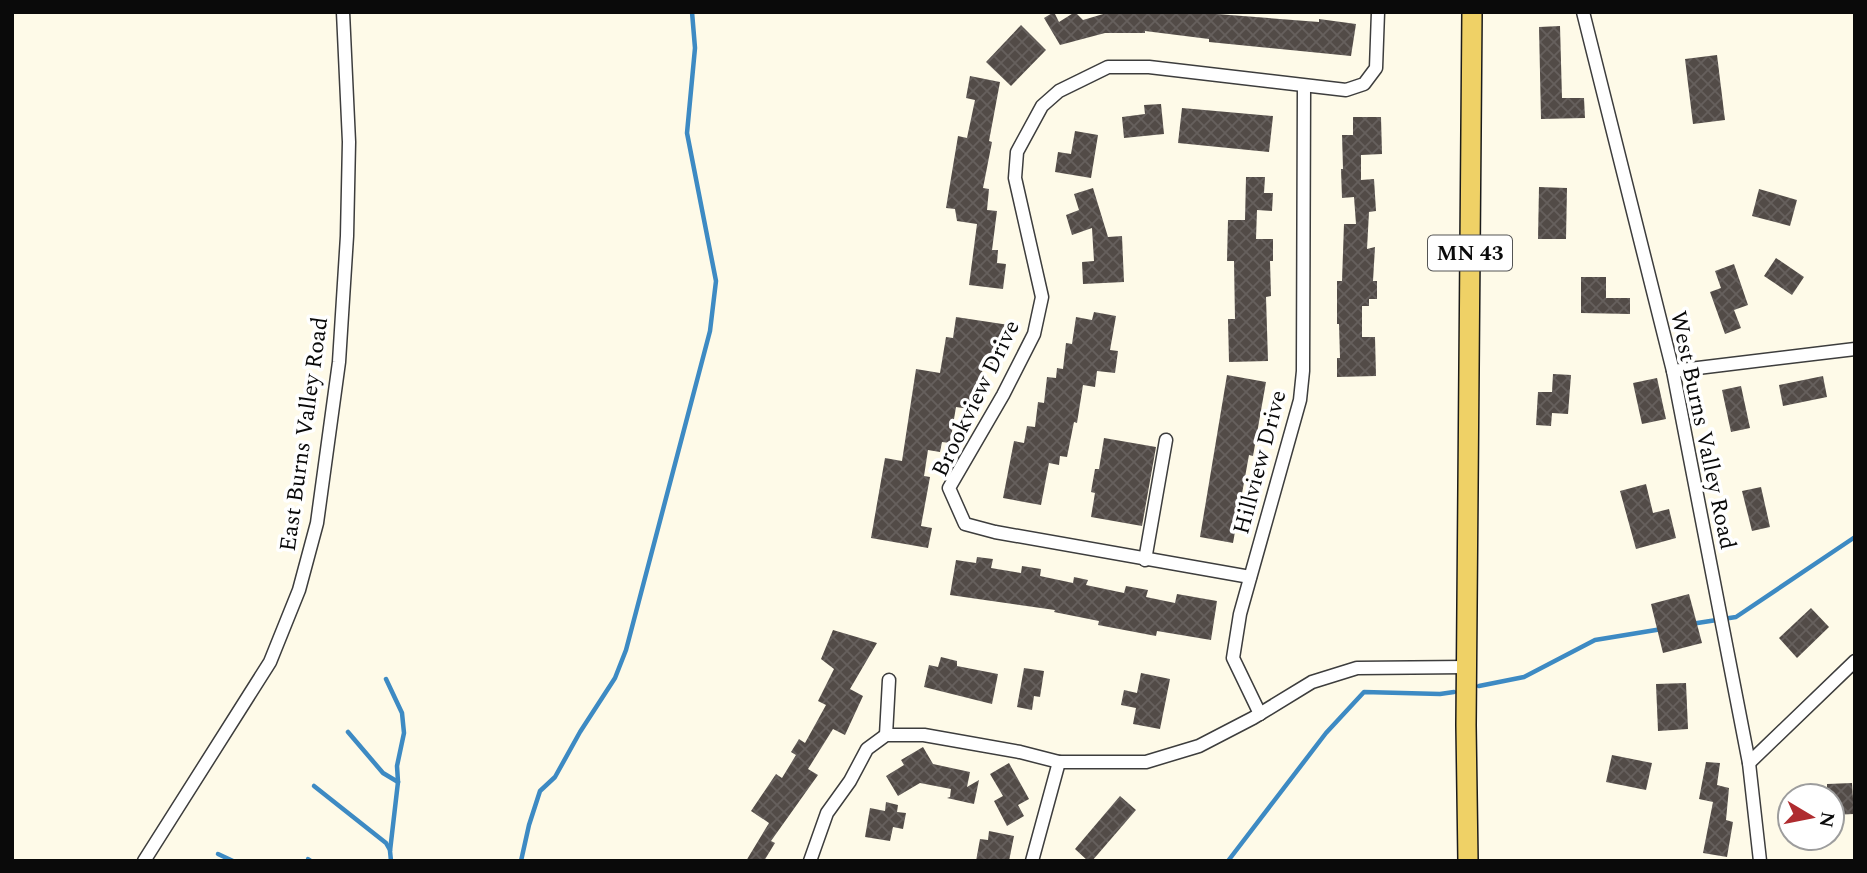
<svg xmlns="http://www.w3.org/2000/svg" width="1867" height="873" font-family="Spectral,serif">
  <defs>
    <pattern id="building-cross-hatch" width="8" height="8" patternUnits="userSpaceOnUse" patternTransform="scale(1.75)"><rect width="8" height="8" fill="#524b47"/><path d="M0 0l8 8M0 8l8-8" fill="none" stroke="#66605d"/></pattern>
  </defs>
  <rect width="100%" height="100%" fill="#fefae8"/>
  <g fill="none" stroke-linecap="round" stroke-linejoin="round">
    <g stroke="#3d8ac3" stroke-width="4.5">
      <polyline points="1691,624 1736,617 1855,537"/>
      <polyline points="386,679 402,713 404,733 397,766 398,782 390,851 391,861"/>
      <polyline points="1479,686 1524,677 1595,640 1662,629"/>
      <polyline points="348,732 383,773 398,782"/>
      <polyline points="314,786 386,843 390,850"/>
      <polyline points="218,854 233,861"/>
      <polyline points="308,859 311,861"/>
      <polyline points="521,861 529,825 540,791 555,777 580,732 615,678 626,650 710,331 716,281 687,133 695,48 692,12"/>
      <polyline points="1228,861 1326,733 1364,692 1440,694 1454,692"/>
    </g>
  </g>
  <g fill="url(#building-cross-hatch)">
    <polygon points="1054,12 1059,22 1075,12 1083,20 1110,12 1191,12 1319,22 1319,19 1356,24 1351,56 1209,42 1209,39 1145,31 1145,33 1105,33 1060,45 1044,18"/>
    <polygon points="1021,25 1046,50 1011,86 986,62"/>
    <polygon points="1560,26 1562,98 1584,98 1585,118 1541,119 1539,27"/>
    <polygon points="1717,55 1725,120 1693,124 1685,59"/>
    <polygon points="970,76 1000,82 989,141 992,142 983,188 989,189 987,210 997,211 992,250 998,250 997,263 1006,264 1003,289 969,285 977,224 957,221 955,209 946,208 958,136 967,138 975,100 966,98"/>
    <polygon points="1161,104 1164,134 1124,138 1122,117 1145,114 1144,105"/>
    <polygon points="1182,108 1273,116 1269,152 1178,143"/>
    <polygon points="1353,117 1381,117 1382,154 1361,155 1361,180 1374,179 1376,211 1369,212 1367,249 1375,247 1373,281 1377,281 1377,299 1369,299 1369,306 1362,306 1362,337 1375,337 1376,376 1337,377 1337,358 1340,358 1339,324 1337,324 1337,281 1342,281 1344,224 1356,224 1354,197 1342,198 1341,169 1343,169 1342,135 1353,135"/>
    <polygon points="1075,131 1098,135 1091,178 1055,172 1058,152 1071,154"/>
    <polygon points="1246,177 1265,177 1264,193 1273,193 1272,211 1257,210 1256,239 1273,239 1273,261 1270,261 1271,296 1266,297 1268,361 1229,362 1228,319 1235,319 1234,261 1227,261 1228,220 1245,220"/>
    <polygon points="1539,187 1567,188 1566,239 1538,239"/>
    <polygon points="1093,188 1108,237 1122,236 1124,282 1083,284 1082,262 1094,261 1092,228 1072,235 1066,215 1079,210 1074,194"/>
    <polygon points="1759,189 1797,200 1790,226 1752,216"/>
    <polygon points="1776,258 1804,277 1792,295 1764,276"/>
    <polygon points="1734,264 1748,305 1734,310 1741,328 1725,334 1710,292 1721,288 1715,271"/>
    <polygon points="1581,277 1606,277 1606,298 1630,298 1630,314 1581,313"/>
    <polygon points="1094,312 1116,316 1110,350 1118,351 1115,373 1097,371 1095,387 1083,385 1077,423 1074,422 1067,457 1060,456 1059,465 1049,463 1041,505 1003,498 1014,441 1024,443 1027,426 1035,427 1038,402 1044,403 1047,377 1056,378 1057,368 1063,369 1066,343 1072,344 1076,317 1092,320"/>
    <polygon points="956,317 1009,325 1006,345 996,344 992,369 983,367 976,410 956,407 950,443 942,442 940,452 928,450 924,476 930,477 921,526 932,528 928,548 871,538 885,458 902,461 916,369 940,373 946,337 953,338"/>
    <polygon points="1553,374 1571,375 1568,414 1552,413 1551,426 1536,425 1538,392 1552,392"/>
    <polygon points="1227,375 1266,382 1253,456 1249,455 1233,543 1200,537"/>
    <polygon points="1823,376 1827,397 1783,406 1779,385"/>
    <polygon points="1657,378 1666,419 1642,424 1633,383"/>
    <polygon points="1741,386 1750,428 1731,432 1722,390"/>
    <polygon points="1104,438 1156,447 1142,526 1091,517 1095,493 1091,492 1095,469 1099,469"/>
    <polygon points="1646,484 1653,513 1669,509 1676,538 1636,549 1620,491"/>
    <polygon points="1761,487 1770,527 1752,531 1742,491"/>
    <polygon points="977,557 993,559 991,568 1021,573 1022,566 1041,569 1040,576 1073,583 1074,577 1088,580 1086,585 1124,593 1126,586 1148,590 1146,597 1175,603 1177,594 1217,601 1211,640 1157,631 1156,636 1098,625 1099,621 1054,612 1055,610 950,595 956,560 976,563"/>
    <polygon points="1689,594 1702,643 1663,653 1651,604"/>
    <polygon points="1811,608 1829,627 1797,658 1779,638"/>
    <polygon points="833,630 877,643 850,689 863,696 845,735 833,729 808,769 818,775 771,841 775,843 764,861 746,861 769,823 751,811 776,774 782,778 796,755 791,752 799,739 805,743 826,705 818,701 834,669 821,659"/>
    <polygon points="941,657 957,661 957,666 998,674 992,704 924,687 929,665 938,667"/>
    <polygon points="1024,668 1044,671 1040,697 1034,696 1032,710 1017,707"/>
    <polygon points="1141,673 1170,679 1160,729 1133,724 1136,708 1121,705 1124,690 1137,693"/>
    <polygon points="1686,683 1688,729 1658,731 1656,684"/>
    <polygon points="923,747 933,764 970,772 967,787 979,780 974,804 947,798 950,797 951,789 920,783 898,796 886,776 904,765 901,760"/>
    <polygon points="1612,755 1652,763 1646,790 1606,782"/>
    <polygon points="1706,762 1720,763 1717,785 1729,788 1726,820 1733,822 1727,857 1703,853 1713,802 1699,799"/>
    <polygon points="1009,763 1029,799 1018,805 1024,816 1007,826 994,801 1003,796 990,774"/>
    <polygon points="1852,783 1854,814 1832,815 1832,796 1827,796 1827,784"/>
    <polygon points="1120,796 1136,810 1092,861 1088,861 1075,849"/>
    <polygon points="886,802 898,805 897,812 906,813 903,829 893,827 890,841 865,837 870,808 885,811"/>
    <polygon points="989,831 1014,836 1009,861 976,861 980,839 988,840"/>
  </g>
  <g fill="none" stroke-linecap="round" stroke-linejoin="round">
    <defs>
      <g id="street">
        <polyline points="1583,12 1673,371 1749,763 1760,861"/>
        <polyline points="1673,371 1855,349"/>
        <polyline points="1145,560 1166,440"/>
        <polyline points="1250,577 995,532 965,524 949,488 1003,395 1034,334 1042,297 1015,178 1017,152 1042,106 1059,91 1108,67 1149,67 1346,90 1364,84 1376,68 1378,12"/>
        <polyline points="1260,714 1233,658 1240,614 1300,400 1303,371 1304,87"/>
        <polyline points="886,735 889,680"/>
        <polyline points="1749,763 1855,661"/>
        <polyline points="144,861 270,662 299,590 317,523 339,362 347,236 349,142 343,12"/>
        <polyline points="810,861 827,813 850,781 867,749 886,735 924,735 1020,752 1059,762 1146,762 1199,746 1253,718 1312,682 1357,668 1467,667"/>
        <polyline points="1032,861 1059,762"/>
      </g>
      <polyline id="primary" points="1468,861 1466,725 1472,12"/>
    </defs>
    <use href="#street" stroke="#3d3d3d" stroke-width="15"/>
    <use href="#primary" stroke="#1b1b1b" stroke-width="22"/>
    <use href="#street" stroke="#fff" stroke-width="12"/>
    <use href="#primary" stroke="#efd166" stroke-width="19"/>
  </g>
  <g text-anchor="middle" stroke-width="7" stroke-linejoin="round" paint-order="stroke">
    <rect fill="#fff" stroke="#545454" stroke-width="2" x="1428" y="235.5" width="84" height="35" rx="5"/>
    <g font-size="21" font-weight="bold" fill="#0a0a0a">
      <text x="1470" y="260">MN 43</text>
    </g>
    <g font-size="23" fill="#0a0a0a" stroke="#fff">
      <text transform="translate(975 398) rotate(-64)" y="8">Brookview Drive</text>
      <text transform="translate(1704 430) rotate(78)" y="8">West Burns Valley Road</text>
      <text transform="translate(303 434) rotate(-82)" y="8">East Burns Valley Road</text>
      <text transform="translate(1259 462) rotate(-75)" y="8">Hillview Drive</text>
    </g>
  </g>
  <rect width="1867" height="873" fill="none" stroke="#0a0a0a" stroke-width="28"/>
  <g transform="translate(1811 817) rotate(100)"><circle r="33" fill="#ffffff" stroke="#9d9d9d" stroke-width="2"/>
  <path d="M0-5L12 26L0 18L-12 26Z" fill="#af2c30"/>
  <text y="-10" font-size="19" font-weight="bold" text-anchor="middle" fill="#0a0a0a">N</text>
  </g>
</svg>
